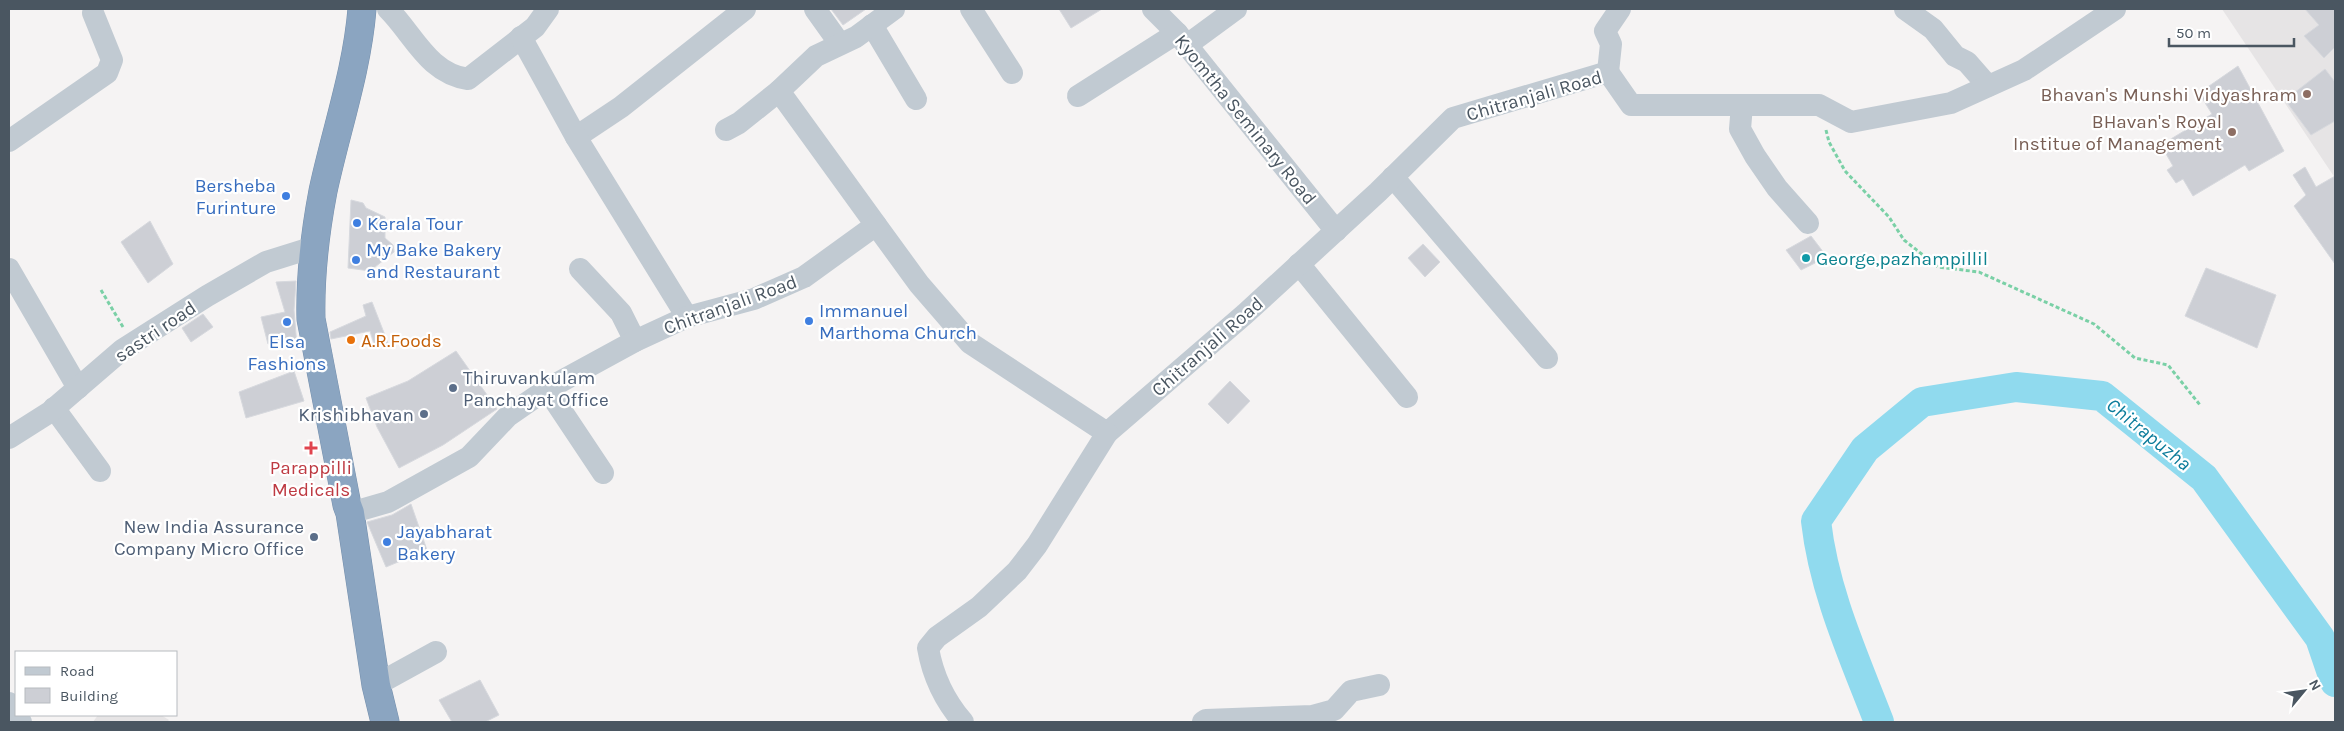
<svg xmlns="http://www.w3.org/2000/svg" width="2344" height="731" font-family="Karla,sans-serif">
  <rect width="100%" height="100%" fill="#f5f3f3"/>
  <g fill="#e6e4e5">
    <polygon points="2222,9 2335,9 2335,178"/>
    <polygon points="98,715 161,715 169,720 167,722 93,722"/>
  </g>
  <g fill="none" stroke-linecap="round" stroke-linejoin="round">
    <path stroke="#90daee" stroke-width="30" d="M1879 722C1854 657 1824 592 1816 521L1865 449 1922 402 2016 387 2102 396 2204 478 2320 638 2335 682"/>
  </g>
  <g fill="#cdcfd5" stroke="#d7d9de">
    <polygon points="831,9 866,9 843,25"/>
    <polygon points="1059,9 1102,9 1071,28"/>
    <polygon points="2305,9 2335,9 2335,47 2324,58 2304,36 2319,25"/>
    <polygon points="2238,66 2284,151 2249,171 2245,165 2193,196 2183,179 2176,183 2167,170 2173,166 2161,145 2212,114 2199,93"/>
    <polygon points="2325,69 2335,82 2335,121 2311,135 2285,100"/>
    <polygon points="2305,167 2316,187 2335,176 2335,264 2294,206 2306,195 2293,175"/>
    <polygon points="351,200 363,203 366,208 385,217 385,238 393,245 394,252 370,271 348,268"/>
    <polygon points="150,221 173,264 148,283 121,242"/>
    <polygon points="1811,236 1824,253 1815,263 1801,270 1786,250"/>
    <polygon points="1423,244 1440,262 1425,277 1408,258"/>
    <polygon points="2206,268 2276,295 2257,348 2185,316"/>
    <polygon points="296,281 294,310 297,346 282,349 280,341 268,344 261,317 285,312 276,282"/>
    <polygon points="372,302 388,343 375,347 370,331 331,339 330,332 366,316 363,305"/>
    <polygon points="203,314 213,327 191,342 182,328"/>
    <polygon points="456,351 497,409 443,445 399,468 377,427 366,398 408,381"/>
    <polygon points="294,371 304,401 246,418 239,392"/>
    <polygon points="1230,381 1250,401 1228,424 1208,404"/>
    <polygon points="411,504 427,550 386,567 367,522 392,515"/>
    <polygon points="480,680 499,715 485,722 452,722 439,700"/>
  </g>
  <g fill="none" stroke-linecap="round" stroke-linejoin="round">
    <defs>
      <path id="highway" d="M362 9C357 71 336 130 323 191 315 233 310 276 311 319L347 505 350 513 376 685 385 722"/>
    </defs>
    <use href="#highway" stroke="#7690ad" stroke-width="29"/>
    <g stroke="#7ad0a6" stroke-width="3" stroke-dasharray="4 2.5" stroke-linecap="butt">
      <polyline points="1826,130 1829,142 1845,171 1889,217 1904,240 1938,267 1979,272 2094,324 2135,358 2168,365 2200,405"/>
      <polyline points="101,290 123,327"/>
    </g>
    <g stroke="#c1cad2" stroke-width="22">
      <path d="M388 9C414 35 428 73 468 79L535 27 548 9"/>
      <polyline points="815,9 840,44"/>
      <polyline points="971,9 1012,73"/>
      <polyline points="1153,9 1177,33 1336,231"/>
      <polyline points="1905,9 1933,29 1955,56 1967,62 1988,86"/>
      <polyline points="872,25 916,99"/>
      <polyline points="521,37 576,137 621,107 745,9"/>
      <polyline points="1187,45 1236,9"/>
      <polyline points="1608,72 1611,44 1605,31 1620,9"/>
      <polyline points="1078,96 1177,33"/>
      <polyline points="1742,105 1740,129 1755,156 1777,188 1808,223"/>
      <polyline points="726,130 739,123 779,91"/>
      <polyline points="576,137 687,317"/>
      <polyline points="9,141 107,73 112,60 93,13"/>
      <polyline points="1393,177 1547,358"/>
      <polyline points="876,225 779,91 816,56 856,37 894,9"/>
      <polyline points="1299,264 1407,397"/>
      <polyline points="9,269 78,388"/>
      <polyline points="580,269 621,313 635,341"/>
      <polyline points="547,389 603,473"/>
      <polyline points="54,408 100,471"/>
      <polyline points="9,438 50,412 122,350 207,296 266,262 314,247"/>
      <polyline points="350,513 388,502 469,457 508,416 547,389 635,341 687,317 754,299 804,277 876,225 919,284 970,343 1107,433 1245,314 1378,192 1453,118 1608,72 1631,105 1819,105 1851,122 1951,103 2024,70 2115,9"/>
      <polyline points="376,685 436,652"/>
      <polyline points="9,703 21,722"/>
      <path d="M963 722C944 700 933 677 928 648L937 637 979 607 1017 571 1037 545 1107 433"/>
      <polyline points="1203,722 1206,720 1312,716 1334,710 1351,691 1379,685"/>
    </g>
    <use href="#highway" stroke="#8ba5c1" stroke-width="28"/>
  </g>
  <g fill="#8d6e63" stroke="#fff" stroke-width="2">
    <circle cx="2307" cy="94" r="5"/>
    <circle cx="2232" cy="132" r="5"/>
  </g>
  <g fill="#3f7fe0" stroke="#fff" stroke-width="2">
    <circle cx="286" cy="196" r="5"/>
    <circle cx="357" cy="223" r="5"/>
    <circle cx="356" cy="260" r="5"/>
    <circle cx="809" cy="321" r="5"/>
    <circle cx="287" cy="322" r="5"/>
    <circle cx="387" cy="542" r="5"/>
  </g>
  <circle fill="#0f9aa8" stroke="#fff" stroke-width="2" cx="1806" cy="258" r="5"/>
  <circle fill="#e8710a" stroke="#fff" stroke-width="2" cx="351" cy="340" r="5"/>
  <g fill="#5c6f8a" stroke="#fff" stroke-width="2">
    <circle cx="453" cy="388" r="5"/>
    <circle cx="424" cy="414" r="5"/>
    <circle cx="314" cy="537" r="5"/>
  </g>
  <path fill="#e0444e" stroke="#fff" stroke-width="2" d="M308.5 440.5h5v5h5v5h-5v5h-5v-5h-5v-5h5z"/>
  <g text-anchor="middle" stroke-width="4.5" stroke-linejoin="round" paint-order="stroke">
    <g font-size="19" fill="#785e54" stroke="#fff" text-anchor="end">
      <text x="2297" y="101">Bhavan's Munshi Vidyashram</text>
      <text x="2222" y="128">BHavan's Royal<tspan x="2222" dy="22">Institue of Management</tspan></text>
    </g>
    <g font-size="19" fill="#4a5661" stroke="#fff">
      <text transform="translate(1534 95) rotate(-16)" y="7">Chitranjali Road</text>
      <text transform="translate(1246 119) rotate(51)" y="7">Kyomtha Seminary Road</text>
      <text transform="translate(730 304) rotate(-20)" y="7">Chitranjali Road</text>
      <text transform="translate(155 331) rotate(-34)" y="7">sastri road</text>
      <text transform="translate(1207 346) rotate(-41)" y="7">Chitranjali Road</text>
    </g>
    <g font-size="19" fill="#366cbe" stroke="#fff" text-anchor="start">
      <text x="276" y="192" text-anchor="end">Bersheba<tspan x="276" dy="22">Furinture</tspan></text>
      <text x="367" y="230">Kerala Tour</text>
      <text x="366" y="256">My Bake Bakery<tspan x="366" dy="22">and Restaurant</tspan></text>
      <text x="819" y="317">Immanuel<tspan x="819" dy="22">Marthoma Church</tspan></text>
      <text x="287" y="348" text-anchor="middle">Elsa<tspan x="287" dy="22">Fashions</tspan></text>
      <text x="397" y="538">Jayabharat<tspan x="397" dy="22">Bakery</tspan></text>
    </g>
    <g font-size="19" fill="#0d838f" stroke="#fff" text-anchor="start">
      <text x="1816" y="265">George,pazhampillil</text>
    </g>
    <g font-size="19" fill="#c56008" stroke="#fff" text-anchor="start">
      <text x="361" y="347">A.R.Foods</text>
    </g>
    <g font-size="19" fill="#4e5e75" stroke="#fff" text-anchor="end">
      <text x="463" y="384" text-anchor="start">Thiruvankulam<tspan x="463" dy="22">Panchayat Office</tspan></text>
      <text x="414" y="421">Krishibhavan</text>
      <text x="304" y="533">New India Assurance<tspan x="304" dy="22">Company Micro Office</tspan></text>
    </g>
    <g font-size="19" fill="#be3a42" stroke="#fff">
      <text x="311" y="474">Parappilli<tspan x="311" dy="22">Medicals</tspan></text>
    </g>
    <g font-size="20" font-style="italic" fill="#0c7c9b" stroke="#fff">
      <text transform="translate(2149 434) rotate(39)" y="7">Chitrapuzha</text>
    </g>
  </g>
  <rect width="2344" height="731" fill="none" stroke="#4a5661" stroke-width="20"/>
  <rect x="15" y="651" width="162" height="65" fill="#ffffff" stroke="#b7bbc0"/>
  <rect x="25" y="667" width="25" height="8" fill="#c1cad2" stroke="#b7bbc0"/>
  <text x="60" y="676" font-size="15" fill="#4a5661">Road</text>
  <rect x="25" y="688" width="25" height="15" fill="#cdcfd5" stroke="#b7bbc0"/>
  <text x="60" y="701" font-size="15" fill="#4a5661">Building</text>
  <g transform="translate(2304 691) rotate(61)" stroke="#ffffff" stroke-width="4" paint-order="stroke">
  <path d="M0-4L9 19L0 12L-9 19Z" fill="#4a5661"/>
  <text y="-8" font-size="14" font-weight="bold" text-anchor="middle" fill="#4a5661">N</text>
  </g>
  <path d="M2169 38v8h125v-8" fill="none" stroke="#4a5661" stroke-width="2.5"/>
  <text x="2176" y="38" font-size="15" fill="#4a5661" stroke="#ffffff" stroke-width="4" paint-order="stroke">50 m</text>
</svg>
